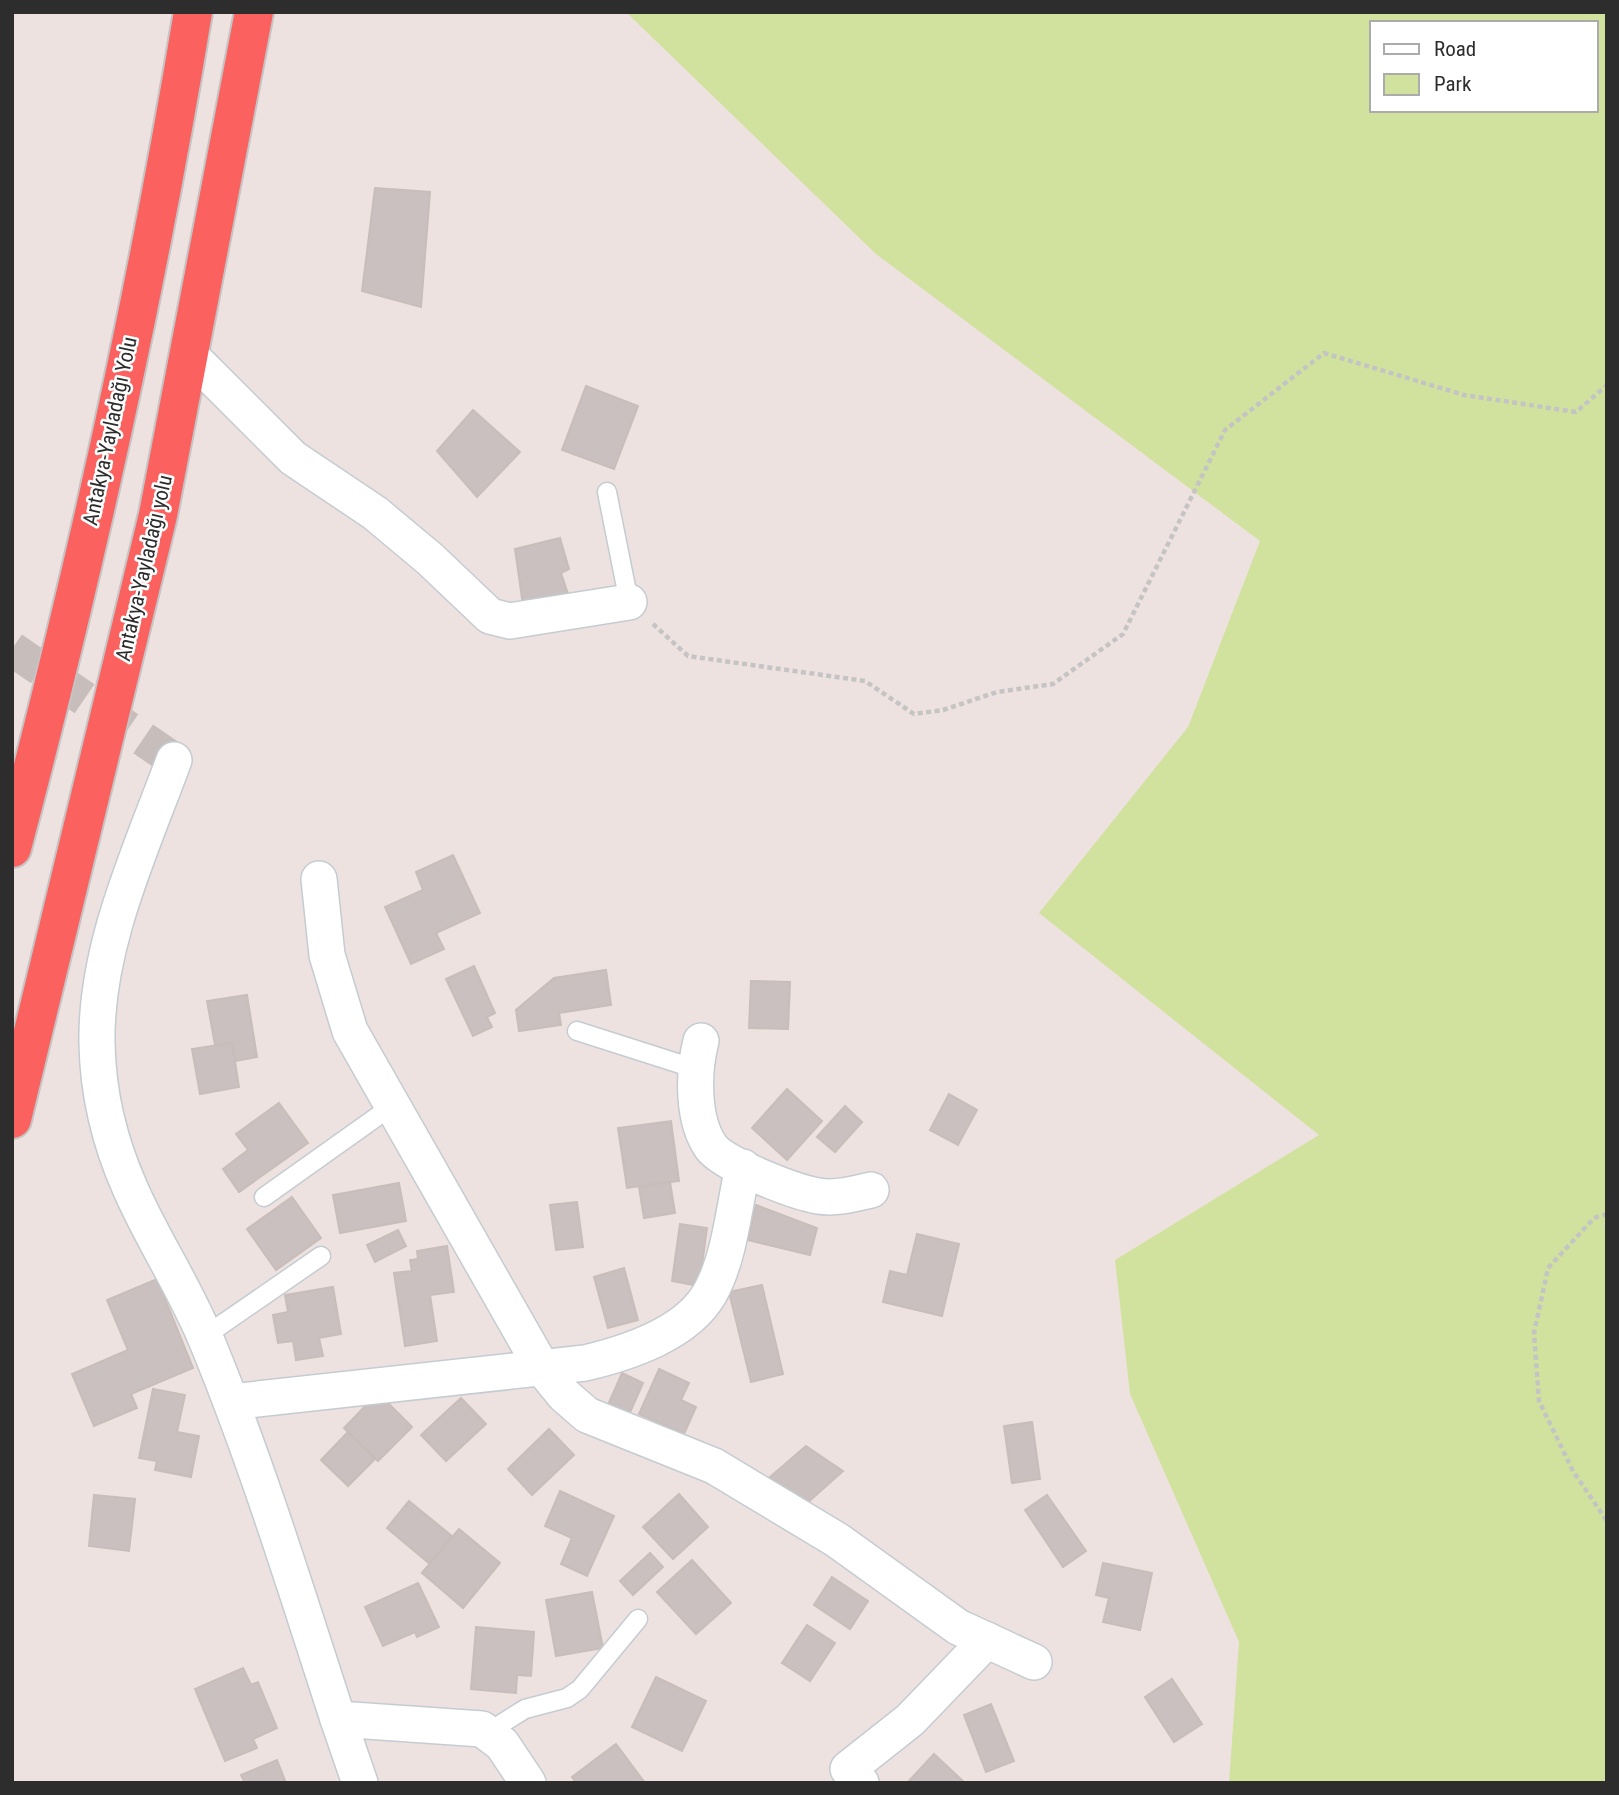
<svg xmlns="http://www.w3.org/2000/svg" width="1619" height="1795" font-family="'Roboto Condensed',sans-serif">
  <rect width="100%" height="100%" fill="#eee2e0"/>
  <path fill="#d1e29e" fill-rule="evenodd" d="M626 12H1607V1783H1229L1239 1642 1130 1394 1115 1260 1319 1135 1039 913 1188 727 1260 541 876 254ZM1372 23H1596V110H1372Z"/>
  <g fill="#c9c0bf" stroke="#c9bdb9" stroke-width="2">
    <polygon points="375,188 430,192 421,307 362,291"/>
    <polygon points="586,386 638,406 614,469 562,450"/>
    <polygon points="473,410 520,452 477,497 437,451"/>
    <polygon points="560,538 569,569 561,573 569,597 523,605 515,549"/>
    <polygon points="453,855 480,913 436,933 444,949 411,964 385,907 423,890 416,872"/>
    <polygon points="474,966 495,1013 487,1017 492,1027 473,1036 446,979"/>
    <polygon points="606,970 611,1005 559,1013 561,1025 519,1031 516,1010 554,978"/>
    <polygon points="751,981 790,982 788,1029 749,1028"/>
    <polygon points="247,995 257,1057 235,1061 232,1043 215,1045 207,1001"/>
    <polygon points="232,1043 239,1087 200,1094 192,1049"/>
    <polygon points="787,1089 822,1121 787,1160 752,1128"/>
    <polygon points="949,1094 977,1110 958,1145 930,1130"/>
    <polygon points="279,1103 308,1143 239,1192 223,1169 248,1150 236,1134"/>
    <polygon points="845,1106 862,1122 835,1152 817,1137"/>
    <polygon points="671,1121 679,1181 627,1188 618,1128"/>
    <polygon points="670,1182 675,1213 644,1218 639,1187"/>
    <polygon points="399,1183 406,1221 340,1233 333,1195"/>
    <polygon points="292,1197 321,1238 276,1270 247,1229"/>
    <polygon points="577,1202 583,1247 556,1250 550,1205"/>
    <polygon points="756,1205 817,1228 810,1255 748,1240"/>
    <polygon points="680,1224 707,1228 699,1286 672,1281"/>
    <polygon points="398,1230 406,1246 375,1262 367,1245"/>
    <polygon points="917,1234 959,1244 942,1316 883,1302 890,1271 907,1275"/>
    <polygon points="447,1246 454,1292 430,1295 437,1341 405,1346 394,1273 412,1271 410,1260 418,1259 417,1251"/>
    <polygon points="624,1268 638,1320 608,1328 594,1277"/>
    <polygon points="157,1279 193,1368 131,1394 137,1408 94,1426 72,1374 128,1350 107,1300"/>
    <polygon points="762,1285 783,1374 751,1382 729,1292"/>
    <polygon points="333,1287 341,1334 319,1338 323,1356 296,1360 293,1341 278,1343 273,1315 288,1312 285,1295"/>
    <polygon points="659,1369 689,1383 681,1400 696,1407 684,1434 639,1414"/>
    <polygon points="622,1373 643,1383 628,1417 607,1407"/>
    <polygon points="153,1389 185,1395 177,1432 199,1436 191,1477 155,1470 157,1461 139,1458"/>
    <polygon points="378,1393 412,1427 378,1461 344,1428"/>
    <polygon points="461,1398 486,1424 446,1461 421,1435"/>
    <polygon points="1032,1422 1040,1479 1012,1483 1004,1426"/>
    <polygon points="549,1429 574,1455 532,1495 508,1469"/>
    <polygon points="348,1432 375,1459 348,1486 321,1460"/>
    <polygon points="806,1446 843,1471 806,1504 769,1478"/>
    <polygon points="560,1491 614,1516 587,1576 561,1564 572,1538 545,1526"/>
    <polygon points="679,1494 708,1527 673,1559 643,1527"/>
    <polygon points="94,1495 135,1499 129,1551 89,1546"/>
    <polygon points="1047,1495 1086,1551 1063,1567 1025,1510"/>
    <polygon points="409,1501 453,1537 430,1564 387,1528"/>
    <polygon points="459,1529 500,1563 463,1608 422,1573"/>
    <polygon points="650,1553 663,1567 633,1595 620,1581"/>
    <polygon points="692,1560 731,1603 696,1634 657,1592"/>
    <polygon points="1103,1563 1152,1573 1140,1630 1103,1622 1109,1598 1096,1595"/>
    <polygon points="832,1577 868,1601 850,1629 814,1605"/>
    <polygon points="418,1583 439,1627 417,1637 415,1632 383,1646 365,1607"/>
    <polygon points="592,1592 603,1648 556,1656 546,1600"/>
    <polygon points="807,1625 835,1643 810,1681 782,1663"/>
    <polygon points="476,1627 534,1632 531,1676 517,1675 516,1693 471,1689"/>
    <polygon points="243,1668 251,1685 258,1682 277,1728 253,1739 257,1748 225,1761 195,1689"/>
    <polygon points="656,1677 706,1701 682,1751 632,1727"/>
    <polygon points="1172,1679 1202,1724 1174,1742 1145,1697"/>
    <polygon points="991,1704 1014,1761 986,1772 964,1715"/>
    <polygon points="616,1744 645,1783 576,1783 572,1777"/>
    <polygon points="934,1754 965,1783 907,1783"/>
    <polygon points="277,1760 286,1783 245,1783 241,1775"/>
  </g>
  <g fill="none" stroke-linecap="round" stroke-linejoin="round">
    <polyline stroke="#c7bebc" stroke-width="35" stroke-dasharray="35 18" stroke-linecap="butt" points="12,649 174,760"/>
    <defs>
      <g id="lane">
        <polyline points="607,492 629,602"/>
        <polyline points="577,1031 696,1069"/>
        <polyline points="264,1197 392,1106"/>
        <polyline points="205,1336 321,1256"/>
        <polyline points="490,1731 525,1709 567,1698 580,1689 638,1619"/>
      </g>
      <g id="street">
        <polyline points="189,354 293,458 375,513 430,559 490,616 510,621 629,602"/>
        <path d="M174 760C141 850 95 946 97 1044 98 1094 110 1143 130 1188 153 1241 186 1289 208 1344 258 1466 297 1593 338 1719L482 1729 502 1744 528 1783"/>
        <polyline points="319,879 327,955 350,1031 542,1368 564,1395 587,1415 714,1466 837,1540 958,1627 1034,1662"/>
        <path d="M701 1041C693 1072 692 1120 711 1147 724 1165 795 1192 818 1196 836 1199 854 1194 871 1190"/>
        <path d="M231 1402 585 1363C627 1353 687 1334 710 1293 730 1257 734 1207 743 1167"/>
        <polyline points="338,1719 360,1783"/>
        <polyline points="861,1783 848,1769 910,1720 987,1640"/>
      </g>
      <g id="highway">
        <path d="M12 848C84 574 147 291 193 12"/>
        <polyline points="12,1119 158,515 254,12"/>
      </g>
    </defs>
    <use href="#lane" stroke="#c4ccd2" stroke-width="21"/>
    <use href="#street" stroke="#c4ccd2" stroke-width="38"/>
    <use href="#highway" stroke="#c4c4c4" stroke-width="42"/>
    <g stroke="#c4c4c4" stroke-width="4.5" stroke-dasharray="5 3.5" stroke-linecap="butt">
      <polyline points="653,624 688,656 865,681 914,714 943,710 997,692 1053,684 1123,634 1225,430 1324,353 1464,395 1576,412 1607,385"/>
      <polyline points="1607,1214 1594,1218 1548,1268 1534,1333 1539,1401 1573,1471 1607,1521"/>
    </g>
    <use href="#lane" stroke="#fff" stroke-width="18"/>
    <use href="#street" stroke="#fff" stroke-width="35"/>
    <use href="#highway" stroke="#fb615e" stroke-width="38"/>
  </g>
  <g text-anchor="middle" stroke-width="5" stroke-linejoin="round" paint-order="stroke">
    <g font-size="21" fill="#2d2d2d" stroke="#fff">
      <text transform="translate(110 431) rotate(-78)" y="7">Antakya-Yayladağı Yolu</text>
      <text transform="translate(144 568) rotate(-77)" y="7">Antakya-Yayladağı yolu</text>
    </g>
  </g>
  <rect width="1619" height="1795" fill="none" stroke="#2d2d2d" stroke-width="28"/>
  <rect x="1370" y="21" width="228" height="91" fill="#ffffff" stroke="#ababab" stroke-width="2"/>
  <rect x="1384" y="44" width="35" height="10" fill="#ffffff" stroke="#ababab" stroke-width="2"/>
  <text x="1434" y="56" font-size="21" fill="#2d2d2d">Road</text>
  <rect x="1384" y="74" width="35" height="21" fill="#d1e29e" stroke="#ababab" stroke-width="2"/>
  <text x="1434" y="91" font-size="21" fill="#2d2d2d">Park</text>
</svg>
